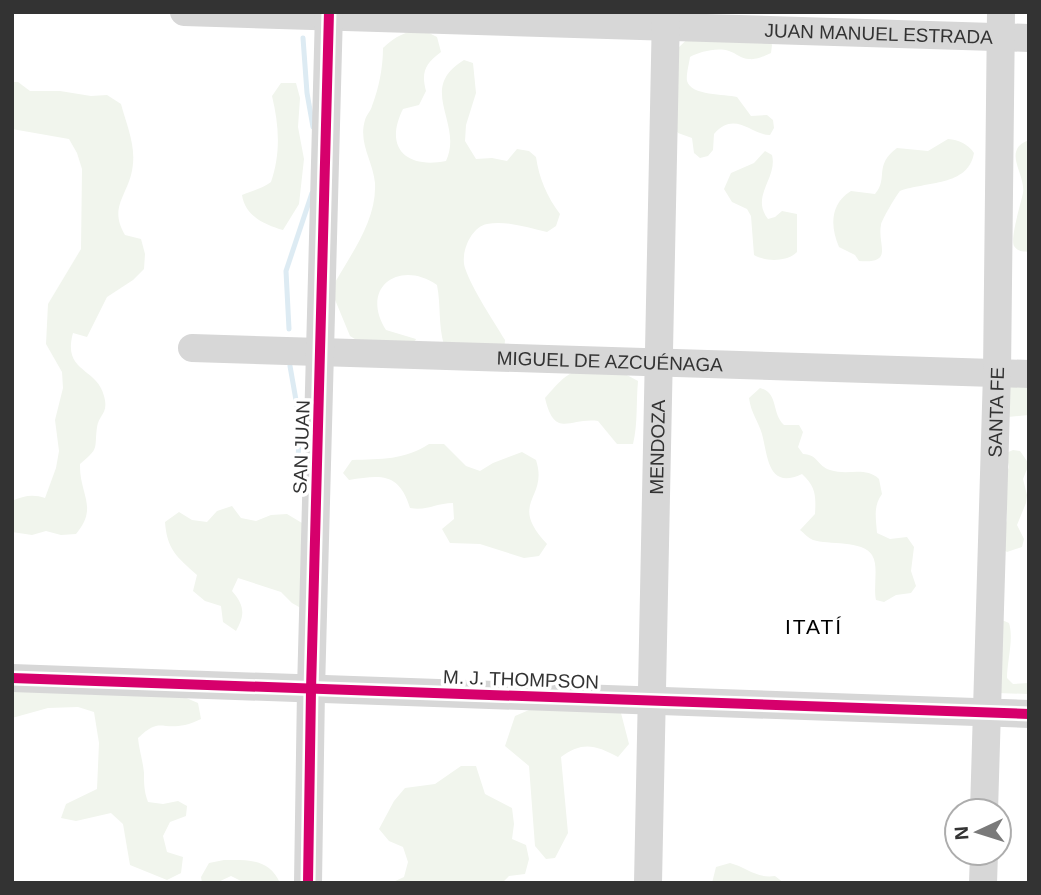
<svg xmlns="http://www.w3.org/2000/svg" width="1041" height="895" font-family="Arial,sans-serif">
  <rect width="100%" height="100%" fill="#fff"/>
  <g fill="#f1f5ed">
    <path d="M423 30 437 37 441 52C425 64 421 72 426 91L419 105 403 109C384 147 405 169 446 161 464 123 416 89 464 60L473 63 476 93 466 125 465 141 476 159 492 158 507 161 517 149 529 151 536 157C539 178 547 197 560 214L556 226 547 232C528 228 506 220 487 224 471 227 460 253 465 268 472 289 493 320 505 340L504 353 444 345C438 325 441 305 437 285 400 259 359 287 386 330L416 339 409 353 363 344 350 336 331 290C348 257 377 223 375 183 373 161 358 143 365 120 366 115 371 111 372 106 379 88 383 67 383 48 396 36 405 31 423 30Z"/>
    <path d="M695 32 769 38 772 45 771 53C764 56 757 60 749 59 741 59 736 53 729 51 717 47 699 52 690 57 689 64 686 75 687 81 691 96 725 94 737 97L751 116 767 115 773 120 774 128 770 135C751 135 735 110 714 134L713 150 708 156 700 158 694 153 692 138 678 133 674 127 678 48Z"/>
    <path d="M12 82H18L30 91H60L91 96 107 95 121 104C126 123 135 143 133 163 131 194 107 205 125 235L141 239 145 254 144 269 133 280 107 297 87 337 73 333C62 373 97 367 104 396 109 414 99 414 97 427 94 450 100 447 80 464 79 494 99 507 76 534L61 535 46 531 32 535 12 532V501C23 496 33 494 45 498L56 468 59 451 55 420 63 388 62 372 46 344 48 304 81 249 82 169 77 153 69 139 12 129Z"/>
    <path d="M281 83H296L300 98 298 127 304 159 299 204 283 230C265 225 245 216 242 195 253 190 262 189 271 182 281 153 279 125 272 96Z"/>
    <path d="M948 139C959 140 968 144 974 153 968 187 926 181 900 191 897 194 881 221 881 225 877 245 895 264 859 261L855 255 839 247C830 226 830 204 851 191L875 194C889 178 873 166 897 148L928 151Z"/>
    <path d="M1029 140V252C1023 251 1018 252 1014 246 1010 238 1021 203 1023 193 1026 174 1001 150 1029 140Z"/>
    <path d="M765 151 772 155C778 178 750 196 768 219L775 217 782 211 797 214V252C787 262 766 262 754 255L751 216 747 209 732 202 724 189 731 173 754 163Z"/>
    <path d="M610 366 638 381C636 402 638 424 633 444H617L598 421C570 417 555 440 545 398 570 369 573 369 610 366Z"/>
    <polygon points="1029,380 1029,415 1008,417 1008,385"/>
    <path d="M760 388C779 393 771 413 784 425H799L803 432 798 447 803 454C819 455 817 466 830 470 848 476 865 466 879 479L882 494C873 506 876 518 877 533L890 539 907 537 914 547 911 571 916 586 911 593 896 595 884 602 876 600C873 586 879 566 872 555 863 540 828 545 813 540 808 538 804 533 800 530L815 514C816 496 816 487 802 474 768 490 768 457 762 434 758 421 751 413 749 398Z"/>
    <path d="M429 444H444L466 466 480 471 493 463 522 452 536 460C549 500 507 501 547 544L539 556 524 558 480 544 450 543 442 529 454 519 453 503C436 503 428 511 410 508 399 472 381 475 349 480L343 473 352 460C381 459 405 460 429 444Z"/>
    <polygon points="1013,450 1020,451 1029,464 1023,479 1027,495 1026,503 1017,525 1024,539 1022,547 1007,552 1000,548 1007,519 1006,475 1009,467 1006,453"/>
    <path d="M232 506 241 518 256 521 271 515 287 514 302 523 306 611 292 603 281 592 238 578 232 591C245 606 245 615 236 631L223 622 221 606 205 601 193 591 197 575C177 557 167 550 165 522L179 512 192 520 207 522 217 511Z"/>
    <path d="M1002 620 1009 623C1014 639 1007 661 1007 678L1013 684 1029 683V694L997 693Z"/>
    <path d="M34 684H65L92 695 124 693 184 697 198 703 201 719C196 721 190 724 185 725 160 730 160 717 138 738 139 750 143 761 144 773 144 784 144 791 148 802L163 804 178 801 187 806 186 816 170 822 163 836 167 852 183 857 181 873 167 880 130 865 123 824 111 813 76 821 61 818 66 804 97 789 99 743 94 712 78 707 48 708 12 718V693Z"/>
    <path d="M575 702 621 713 629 744 618 757C596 745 582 741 561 757L568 833 555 858 546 859 535 846 529 766 505 746 515 716 529 710Z"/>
    <polygon points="461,766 476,766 485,794 512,808 514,824 512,839 526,845 529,859 525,874 509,876 502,883 391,883 404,877 408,862 403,847 389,841 379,829 394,801 405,788 435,784"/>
    <path d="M224 860C248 860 269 858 280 883H245L231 876 216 883H202L201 877 209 863Z"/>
    <path d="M730 863C746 867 757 879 775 876L784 883H712L716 867Z"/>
  </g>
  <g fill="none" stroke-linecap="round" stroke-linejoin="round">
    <g stroke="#ddebf3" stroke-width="5">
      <polyline points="303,38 307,93 313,127"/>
      <polyline points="289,329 286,271 312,193"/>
      <polyline points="290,366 300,423 296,493"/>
    </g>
    <g stroke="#d7d7d7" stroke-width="28">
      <path id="s1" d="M184 12 1029 38"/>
      <path id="s2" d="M192 348 1029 374"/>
      <polyline points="12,678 1029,714"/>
      <path id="s3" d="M984 811 997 373 1001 12"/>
      <polyline points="308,883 311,690 329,12"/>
      <path id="s4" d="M648 883 666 12"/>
      <polyline points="983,883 984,853"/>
    </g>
    <defs>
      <g id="cycleway">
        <polyline points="12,678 1029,714"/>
        <polyline points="308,883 311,690 329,12"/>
      </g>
    </defs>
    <use href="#cycleway" stroke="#fff" stroke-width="15"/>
    <use href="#cycleway" stroke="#d6006c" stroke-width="10"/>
  </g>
  <g text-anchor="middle" stroke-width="7" stroke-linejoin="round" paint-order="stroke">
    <g font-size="19" fill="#333" stroke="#fff">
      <text dy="7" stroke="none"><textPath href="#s1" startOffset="695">JUAN MANUEL ESTRADA</textPath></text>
      <text dy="7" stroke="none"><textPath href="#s2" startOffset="418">MIGUEL DE AZCUÉNAGA</textPath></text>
      <text dy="7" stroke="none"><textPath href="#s3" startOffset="399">SANTA FE</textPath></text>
      <text transform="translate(301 447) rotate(-88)" y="7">SAN JUAN</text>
      <text dy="7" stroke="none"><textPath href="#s4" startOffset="436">MENDOZA</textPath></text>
      <text transform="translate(521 679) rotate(2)" y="7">M. J. THOMPSON</text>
    </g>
    <g font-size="21" letter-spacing="2" fill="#000" stroke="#fff">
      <text x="814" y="634">ITATÍ</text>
    </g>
  </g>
  <rect width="1041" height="895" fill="none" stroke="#333333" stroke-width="28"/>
  <g transform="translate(978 832) rotate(266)"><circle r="33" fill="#ffffff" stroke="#adadad" stroke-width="2"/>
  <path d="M0-5L12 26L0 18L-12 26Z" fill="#7a7a7a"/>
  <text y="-10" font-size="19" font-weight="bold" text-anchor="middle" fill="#333333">N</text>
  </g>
</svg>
